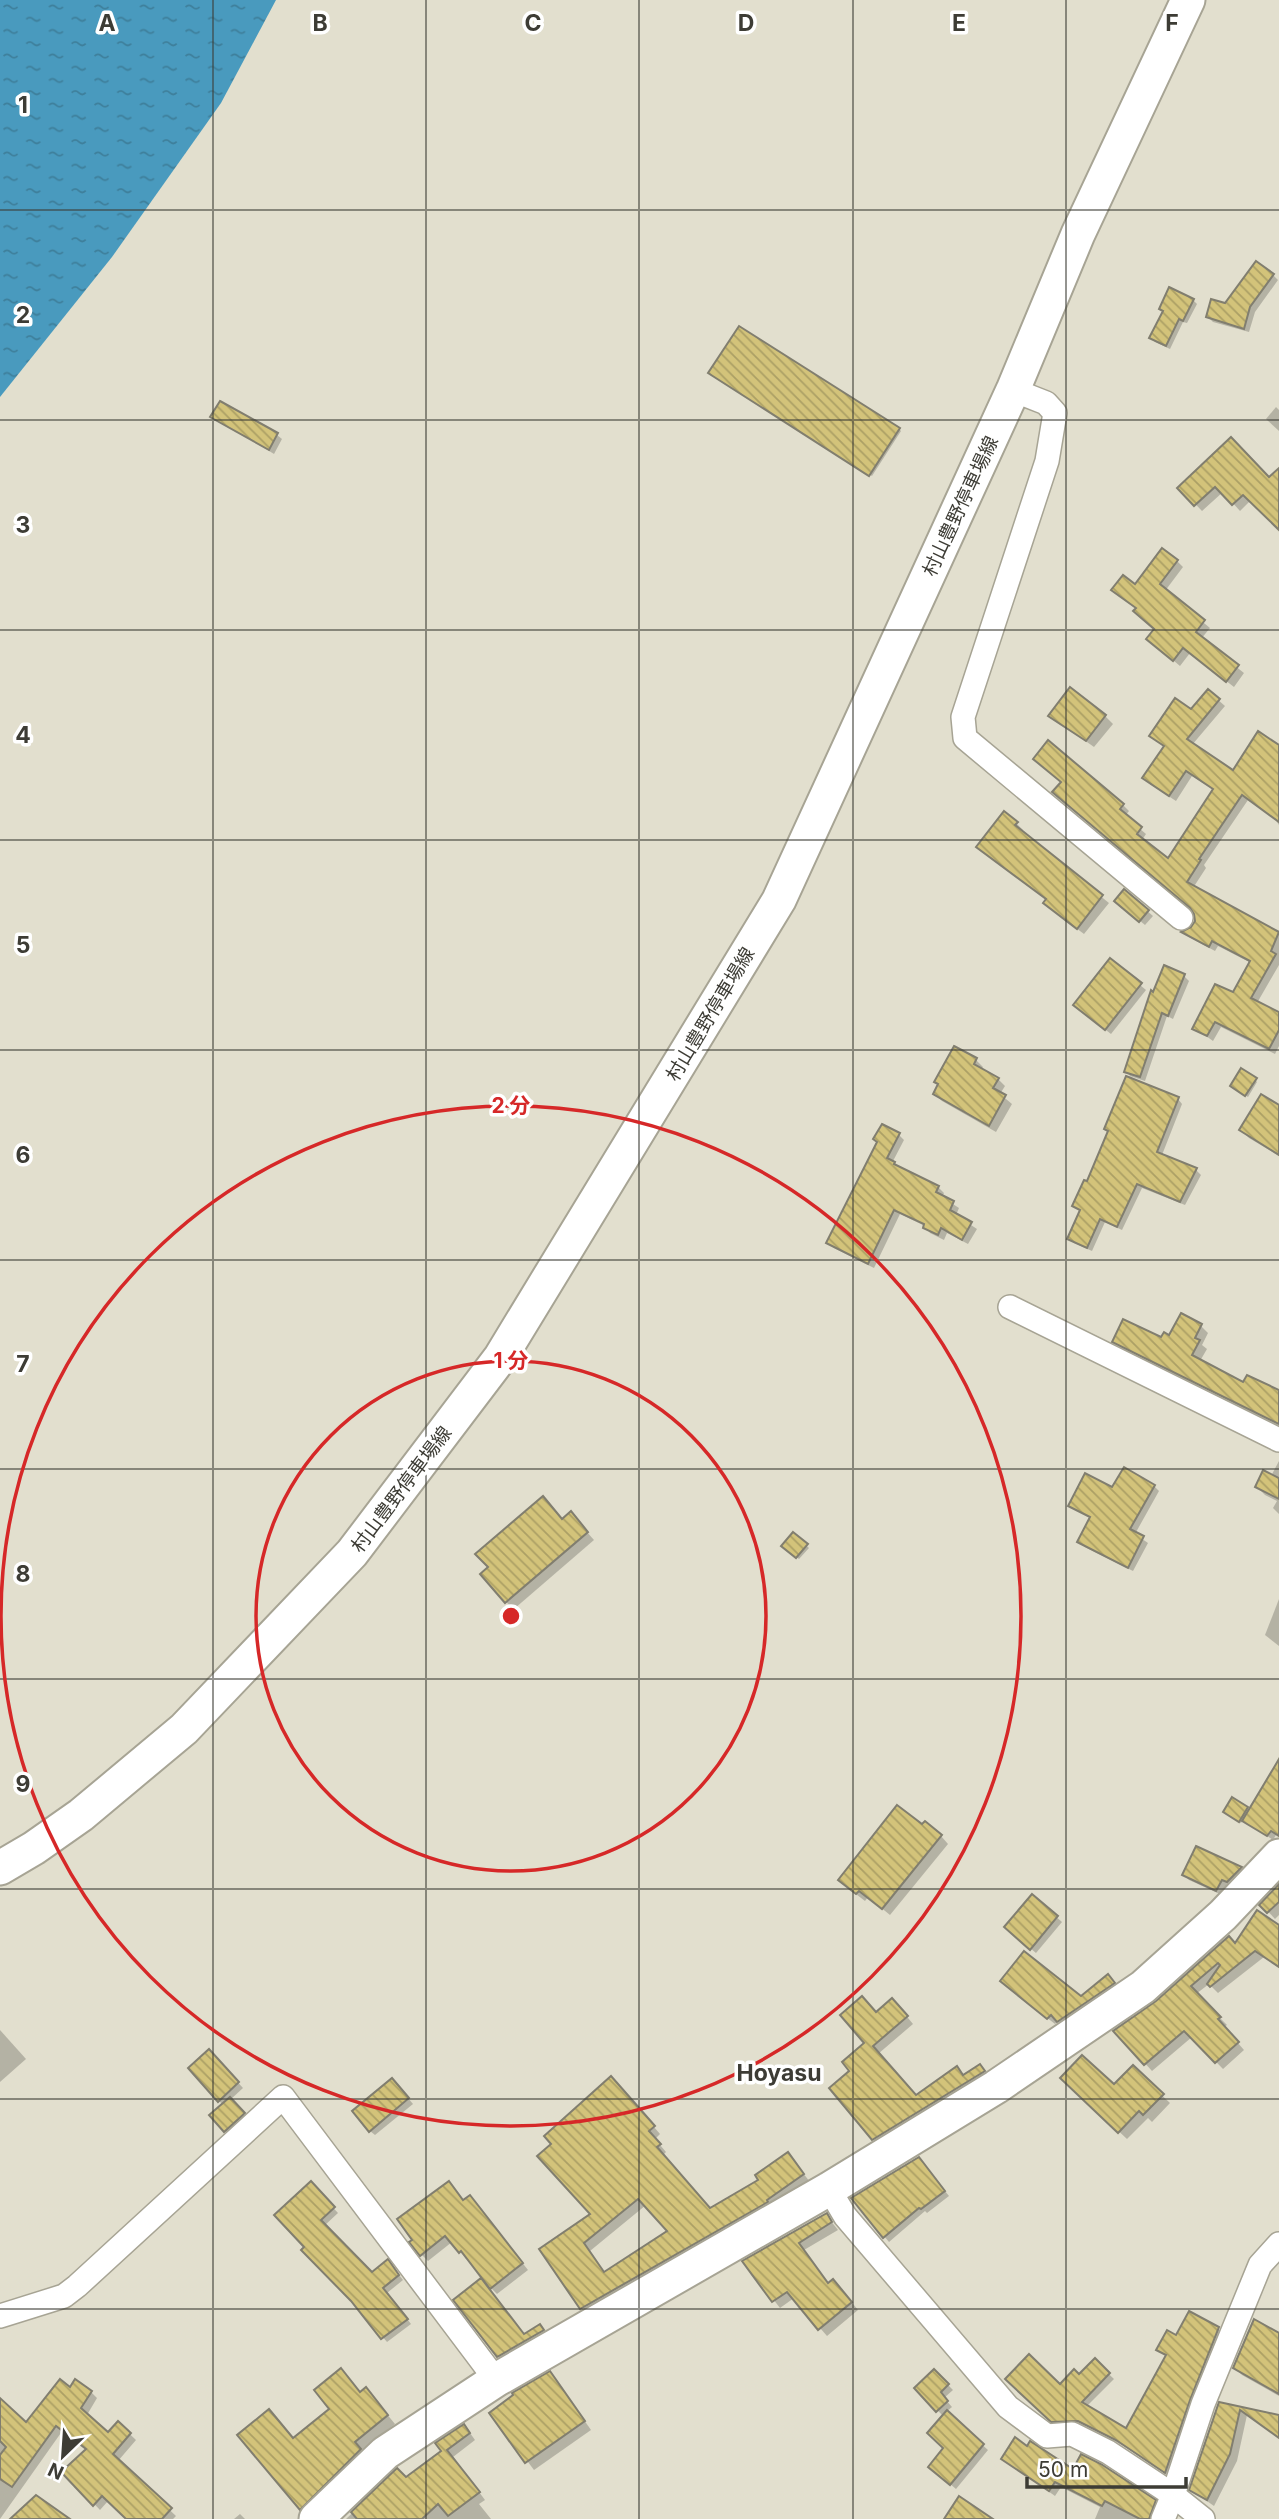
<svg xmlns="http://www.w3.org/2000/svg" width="1279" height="2519" font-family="Inter,'Noto Sans JP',sans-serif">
  <defs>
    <pattern id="water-ripples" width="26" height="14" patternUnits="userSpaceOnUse" patternTransform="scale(1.75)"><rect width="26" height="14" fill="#499abe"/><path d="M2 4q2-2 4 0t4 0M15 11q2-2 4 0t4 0" fill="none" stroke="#3e7f9b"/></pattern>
    <pattern id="building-back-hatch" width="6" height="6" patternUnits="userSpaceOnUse" patternTransform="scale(1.75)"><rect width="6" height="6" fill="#d3c37a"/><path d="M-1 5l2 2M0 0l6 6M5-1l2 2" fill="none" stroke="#aca065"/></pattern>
  </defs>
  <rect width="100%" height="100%" fill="#e2dfce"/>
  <polygon fill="url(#water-ripples)" points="0,0 276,0 221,103 112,257 0,397"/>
  <g fill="#0003" fill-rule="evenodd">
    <polygon points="1273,275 1278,280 1255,312 1249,332 1213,322 1208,317"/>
    <polygon points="1193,300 1197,304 1187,323 1183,322 1170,349 1155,342 1151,338 1164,312 1161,309"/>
    <polygon points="712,375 899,429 901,431 872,476"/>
    <polygon points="1276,407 1279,410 1279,431 1266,419"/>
    <polygon points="213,417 277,435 282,439 274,454"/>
    <polygon points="1279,470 1279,527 1251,500 1240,511 1223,492 1202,511 1180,488 1270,479"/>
    <polygon points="1177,561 1183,567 1165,591 1210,628 1201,639 1244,673 1234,687 1190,653 1180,666 1155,645 1156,629 1137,609 1120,596"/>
    <polygon points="1208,691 1225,706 1192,745 1233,772 1279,749 1279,825 1275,819 1248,800 1204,865 1206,868 1193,888 1279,933 1279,965 1257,1003 1279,1014 1279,1046 1275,1054 1221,1027 1213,1041 1195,1028 1233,995 1251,963 1218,946 1215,951 1189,937 1184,932 1193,929 1196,921 1193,909 1060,798 1123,805 1129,811 1125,816 1146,834 1142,840 1168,861 1214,790 1192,776 1176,801 1150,784 1144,778 1165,747 1151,736 1191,711"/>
    <polygon points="1050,716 1105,716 1113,724 1094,747"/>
    <polygon points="1016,823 1023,830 1021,832 1109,903 1084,934 1052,910 1047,900 985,853"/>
    <polygon points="1125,892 1153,916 1145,925 1122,906"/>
    <polygon points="1110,960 1146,990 1111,1034 1080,1010"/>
    <polygon points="1165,967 1184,976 1189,981 1173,1019 1167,1016 1145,1081 1130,1076 1126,1071"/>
    <polygon points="976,1060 983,1067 981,1070 998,1079 1005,1086 1000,1094 1012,1104 996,1132 942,1101 935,1094 940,1085"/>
    <polygon points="1255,1080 1257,1082 1248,1097 1234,1088"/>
    <polygon points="1178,1099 1182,1104 1162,1155 1196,1170 1201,1175 1185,1205 1142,1188 1122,1230 1105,1222 1092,1251 1074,1243 1069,1239 1081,1211 1074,1205 1088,1183"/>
    <polygon points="1279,1107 1279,1156 1249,1138 1241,1130"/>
    <polygon points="899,1135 904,1140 892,1163 900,1169 938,1187 944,1193 942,1197 959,1208 956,1215 977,1229 968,1244 947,1233 944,1240 930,1233 925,1226 900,1214 874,1268 834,1248 829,1243"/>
    <polygon points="1201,1326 1208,1333 1202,1345 1207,1349 1200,1361 1244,1385 1279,1392 1279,1427 1122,1349 1114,1342 1162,1339"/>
    <polygon points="1279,1461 1279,1514 1273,1508 1277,1501 1265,1495 1257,1487 1271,1476"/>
    <polygon points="1154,1486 1159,1491 1135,1534 1148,1543 1133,1571 1085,1547 1080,1542 1092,1519 1070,1505 1113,1490"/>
    <polygon points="563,1521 578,1522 594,1540 514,1609 506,1602"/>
    <polygon points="793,1534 809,1548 799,1559 783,1546"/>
    <polygon points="1279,1599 1279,1646 1265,1635"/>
    <polygon points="1279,1778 1279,1836 1276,1835 1273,1840 1243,1820 1241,1823 1227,1814 1247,1809 1250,1812"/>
    <polygon points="923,1827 941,1836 948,1844 890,1915 868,1897 865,1901 848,1888"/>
    <polygon points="1197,1848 1241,1869 1245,1873 1233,1886 1227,1884 1222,1895 1189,1880 1184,1875"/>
    <polygon points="1279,1886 1279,1915 1275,1919 1262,1905"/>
    <polygon points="1032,1896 1062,1922 1036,1953 1011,1932"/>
    <polygon points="1279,1927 1279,1968 1264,1957 1218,1993 1209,1984 1196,1994 1227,2025 1224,2027 1244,2050 1223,2069 1192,2037 1152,2071 1116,2031 1236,1945"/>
    <polygon points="1114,1983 1121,1990 1065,2028 1058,2021 1055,2024 1009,1988 1081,1999"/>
    <polygon points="899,2007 913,2024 878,2054 916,2097 957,2069 965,2076 979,2066 990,2079 880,2146 873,2139 852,2071 866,2043 877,2014"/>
    <polygon points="0,2030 26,2059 0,2082"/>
    <polygon points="209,2051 243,2088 230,2100 248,2119 230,2136 211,2115 223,2105 190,2069"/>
    <polygon points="1133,2068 1170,2103 1152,2122 1148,2118 1127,2139 1062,2078 1114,2087"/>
    <polygon points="397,2085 413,2104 375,2135 370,2131"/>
    <path d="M618 2085 660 2134 655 2139 666 2152 663 2155 711 2210 760 2180 788 2154 810 2182 589 2315 542 2249 593 2214ZM646 2205 669 2232 605 2273 590 2251Z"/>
    <polygon points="923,2164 949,2196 927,2213 925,2211 889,2242 853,2199"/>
    <polygon points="311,2184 338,2213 324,2226 372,2274 392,2266 403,2280 387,2293 411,2324 387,2342 306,2247"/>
    <polygon points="470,2197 528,2270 497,2294 492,2289 490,2290 525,2335 540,2326 547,2334 505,2363 498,2356 488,2287 490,2286 468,2257 466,2259 452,2242 428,2261 421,2254"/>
    <polygon points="826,2215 838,2230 804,2250 829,2284 840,2288 858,2310 827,2336 794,2298 780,2308 744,2262"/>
    <polygon points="1218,2329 1223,2334 1170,2476 1122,2445 1085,2426 1058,2426 1008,2379 1060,2387 1080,2377 1095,2361 1114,2379 1086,2407 1126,2430 1167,2357 1158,2350 1177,2337"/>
    <polygon points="1279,2335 1279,2396 1242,2375 1235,2368"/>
    <polygon points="934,2371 953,2390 944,2398 952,2407 946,2412 988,2450 956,2489 935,2471 945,2448 944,2417 916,2388"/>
    <polygon points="557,2381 591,2430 534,2470 491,2413"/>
    <polygon points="70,2389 91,2392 97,2398 87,2415 108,2434 118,2423 136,2440 118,2461 176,2516 173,2519 128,2519 108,2501 100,2510 64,2472 88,2450 63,2430 0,2519 0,2401 26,2425"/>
    <polygon points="361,2393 373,2397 395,2424 361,2451 367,2458 309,2516 301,2509"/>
    <polygon points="1220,2404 1279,2417 1279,2438 1247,2415 1237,2461 1214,2506 1191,2490"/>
    <polygon points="470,2433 475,2440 453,2457 485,2500 479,2504 491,2519 346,2519 397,2471 406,2479"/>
    <polygon points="1003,2459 1074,2471 1155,2502 1160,2508 1156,2519 1095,2519 1100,2507 1061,2487 1055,2496"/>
    <polygon points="240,2514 245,2519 234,2519"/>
  </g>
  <g fill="url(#building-back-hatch)" stroke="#817e6f" stroke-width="2" fill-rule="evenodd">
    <polygon points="1256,261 1274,274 1250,307 1244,329 1206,317 1211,299 1225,303"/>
    <polygon points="1169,287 1194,299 1183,321 1179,319 1166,346 1149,338 1163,311 1159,309"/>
    <polygon points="739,326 900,428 869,476 708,373"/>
    <polygon points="220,401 278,433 269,450 210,417"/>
    <polygon points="1231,437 1269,477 1279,468 1279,530 1243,495 1232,505 1215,487 1194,506 1177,488"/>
    <polygon points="1162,548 1178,560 1160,584 1205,620 1196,632 1239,665 1226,682 1183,648 1173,661 1146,639 1154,629 1133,611 1136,608 1111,590 1123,575 1135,584"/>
    <polygon points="1070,687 1106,715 1086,741 1048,716"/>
    <polygon points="1208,689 1220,699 1187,739 1233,770 1258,731 1279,745 1279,822 1242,795 1199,859 1201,860 1187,882 1279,932 1271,951 1276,954 1251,998 1279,1012 1279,1030 1269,1049 1215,1022 1207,1036 1192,1029 1215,984 1233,992 1250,961 1212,941 1209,947 1181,932 1191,927 1195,921 1194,914 1190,908 1052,792 1061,782 1033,759 1048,740 1124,804 1120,809 1142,827 1137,834 1168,858 1213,789 1186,771 1169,796 1142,778 1164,746 1149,736 1175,698 1191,709"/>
    <polygon points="1004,811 1018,822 1015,825 1103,895 1077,929 1043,903 1046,899 976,847"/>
    <polygon points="1124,889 1149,910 1139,922 1114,901"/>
    <polygon points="1110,958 1142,983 1105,1030 1073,1005"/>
    <polygon points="1164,965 1185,974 1168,1016 1162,1013 1140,1077 1124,1072 1151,990 1153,992"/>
    <polygon points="954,1046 977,1058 974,1064 999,1078 993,1088 1006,1095 989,1126 933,1094 938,1084 934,1082"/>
    <polygon points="1241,1068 1257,1078 1245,1096 1230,1086"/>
    <polygon points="1126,1076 1179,1097 1157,1152 1197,1168 1180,1202 1137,1184 1117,1227 1100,1219 1087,1248 1067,1239 1080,1210 1072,1206 1084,1180 1087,1181 1108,1131 1104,1129"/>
    <polygon points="1261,1094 1279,1105 1279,1155 1239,1130"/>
    <polygon points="882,1124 900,1133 887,1158 895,1162 894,1164 939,1186 936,1192 954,1201 950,1210 972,1222 962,1240 941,1228 938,1235 923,1228 924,1224 894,1210 868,1264 826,1243 877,1142 873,1139"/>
    <polygon points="1181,1313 1202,1324 1195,1338 1200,1340 1192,1355 1243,1382 1247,1375 1279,1390 1279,1424 1112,1342 1123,1319 1161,1337 1164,1332 1169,1335"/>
    <polygon points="1124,1467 1155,1485 1130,1529 1144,1536 1128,1568 1077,1542 1090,1517 1068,1506 1085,1473 1112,1487"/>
    <polygon points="1263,1470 1279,1478 1279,1499 1255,1487"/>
    <polygon points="543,1496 562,1519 571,1511 588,1532 505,1603 480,1574 488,1567 475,1554"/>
    <polygon points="793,1532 808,1544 796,1558 781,1546"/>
    <polygon points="1279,1759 1279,1836 1271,1831 1267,1836 1242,1821"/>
    <polygon points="1232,1797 1248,1807 1239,1822 1223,1812"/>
    <polygon points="897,1805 922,1824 925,1821 942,1835 882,1909 859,1891 856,1894 838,1880"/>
    <polygon points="1196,1846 1242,1867 1227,1882 1222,1880 1216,1891 1182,1875"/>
    <polygon points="1279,1884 1279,1902 1267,1913 1259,1905"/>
    <polygon points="1032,1894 1058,1916 1030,1950 1004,1927"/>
    <polygon points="1257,1910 1279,1925 1279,1967 1255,1951 1210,1987 1207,1984 1220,1965 1218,1963 1191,1986 1221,2017 1218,2019 1239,2042 1215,2063 1184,2031 1144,2065 1113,2031 1156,2001 1229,1936 1235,1943"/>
    <polygon points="1024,1951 1081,1996 1108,1974 1115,1983 1057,2022 1051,2015 1047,2019 1000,1981"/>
    <polygon points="862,1996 876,2012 892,1998 908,2016 873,2046 916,2095 957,2066 963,2075 980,2064 985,2071 872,2140 829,2088 849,2071 842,2062 864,2043 840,2015"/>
    <polygon points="209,2049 239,2082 218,2102 188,2068"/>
    <polygon points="1082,2055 1114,2084 1133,2065 1164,2094 1143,2115 1139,2111 1118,2133 1060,2078"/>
    <path d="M611 2076 655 2126 649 2131 661 2144 657 2147 710 2208 758 2180 755 2175 788 2152 804 2174 767 2200 768 2202 580 2309 539 2249 590 2214 537 2156 551 2144 544 2136ZM638 2199 667 2231 604 2272 584 2243Z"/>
    <polygon points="392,2078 409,2098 369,2132 352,2111"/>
    <polygon points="230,2097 245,2113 224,2132 209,2115"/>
    <polygon points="919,2157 945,2191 921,2209 919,2208 883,2238 851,2198"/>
    <polygon points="311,2181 335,2207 321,2220 372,2272 388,2259 399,2275 383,2288 408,2319 381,2339 351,2301 301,2250 304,2247 274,2215"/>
    <polygon points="449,2181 463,2200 470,2195 523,2263 490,2289 461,2251 459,2253 445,2236 420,2256 409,2242 412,2240 397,2219"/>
    <polygon points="827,2213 832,2222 799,2243 828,2283 833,2279 852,2302 818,2330 787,2292 772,2302 742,2261"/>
    <polygon points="481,2278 524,2334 540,2324 544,2330 497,2357 453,2300"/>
    <polygon points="1189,2311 1219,2327 1190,2400 1165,2473 1116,2440 1078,2421 1051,2422 1005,2379 1029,2354 1060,2384 1074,2369 1079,2374 1095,2358 1110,2373 1082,2402 1126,2428 1166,2355 1156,2350 1167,2330 1176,2335"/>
    <polygon points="1254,2319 1279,2333 1279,2394 1233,2368"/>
    <polygon points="341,2368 360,2392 366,2387 388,2415 355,2442 361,2449 300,2510 237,2435 269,2409 293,2438 329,2409 314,2390"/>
    <polygon points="934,2369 949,2384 941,2392 948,2401 936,2412 914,2388"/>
    <polygon points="550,2371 585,2421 525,2463 489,2413 513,2395 512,2393"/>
    <polygon points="60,2379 70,2387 75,2379 92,2391 81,2408 108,2432 118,2421 131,2433 113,2454 172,2508 162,2519 126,2519 102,2496 93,2506 61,2472 86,2449 56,2426 12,2487 0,2479 0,2455 6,2447 0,2441 0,2398 26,2422"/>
    <polygon points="1219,2402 1279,2415 1279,2438 1240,2410 1230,2454 1207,2500 1189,2490"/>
    <polygon points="947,2410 984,2444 950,2485 928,2467 943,2448 927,2433"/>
    <polygon points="464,2424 470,2433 447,2450 480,2492 448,2516 438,2504 422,2519 357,2519 351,2512 397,2468 406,2477 441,2451 435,2443"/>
    <polygon points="1015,2437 1027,2446 1030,2441 1073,2469 1081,2454 1101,2464 1156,2500 1149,2519 1140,2519 1105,2501 1102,2506 1055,2482 1049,2491 1001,2459"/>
    <polygon points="36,2495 70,2519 10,2519"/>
    <polygon points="959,2496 993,2519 944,2519"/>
  </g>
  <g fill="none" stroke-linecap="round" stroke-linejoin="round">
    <defs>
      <g id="street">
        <polyline points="1013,390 1046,403 1055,413 1047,461 963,717 965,738 1181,918"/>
        <polyline points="1010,1307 1279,1440"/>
        <polyline points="829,2189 845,2216 1008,2407 1047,2436 1072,2434 1108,2452 1173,2495 1203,2519"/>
        <polyline points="0,2316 64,2296 77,2286 283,2097 496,2380"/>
        <polyline points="1163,2519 1173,2495 1203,2404 1260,2265 1279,2244"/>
      </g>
      <g id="secondary">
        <polyline points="0,1868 34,1848 81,1815 184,1729 352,1553 500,1358 779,900 1013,390 1078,234 1188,0"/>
        <polyline points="316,2519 385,2453 496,2380 829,2189 996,2087 1143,1987 1223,1915 1279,1856"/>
      </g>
    </defs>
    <use href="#street" stroke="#a7a494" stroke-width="26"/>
    <use href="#secondary" stroke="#a7a494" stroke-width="37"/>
    <use href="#street" stroke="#fff" stroke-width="23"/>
    <use href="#secondary" stroke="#fff" stroke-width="33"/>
  </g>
  <path fill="none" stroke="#3d3c35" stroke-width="2" stroke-opacity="0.55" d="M213 0V2519M426 0V2519M639 0V2519M853 0V2519M1066 0V2519M0 210H1279M0 420H1279M0 630H1279M0 840H1279M0 1050H1279M0 1260H1279M0 1469H1279M0 1679H1279M0 1889H1279M0 2099H1279M0 2309H1279"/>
  <g fill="none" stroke="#d62828" stroke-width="3.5">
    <circle cx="511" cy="1616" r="255"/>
    <circle cx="511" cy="1616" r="510"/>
  </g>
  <g text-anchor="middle" stroke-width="7" stroke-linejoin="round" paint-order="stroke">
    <g font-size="19" fill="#3d3c35" stroke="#fff">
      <text transform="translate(960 506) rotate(-65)" y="7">村山豊野停車場線</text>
      <text transform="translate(710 1014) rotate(-59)" y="7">村山豊野停車場線</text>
      <text transform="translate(401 1489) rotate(-53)" y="7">村山豊野停車場線</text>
    </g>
    <g font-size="23" font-weight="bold" fill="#3d3c35" stroke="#fff">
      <text x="779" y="2081">Hoyasu</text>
    </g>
  </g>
  <g font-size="23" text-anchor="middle" font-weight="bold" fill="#3d3c35" stroke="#fff" stroke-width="7" stroke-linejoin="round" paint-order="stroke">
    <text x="107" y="31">A</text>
    <text x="320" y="31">B</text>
    <text x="533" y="31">C</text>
    <text x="746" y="31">D</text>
    <text x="959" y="31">E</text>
    <text x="1172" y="31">F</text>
    <text x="23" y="113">1</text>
    <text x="23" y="323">2</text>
    <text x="23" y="533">3</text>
    <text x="23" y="743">4</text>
    <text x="23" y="953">5</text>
    <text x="23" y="1163">6</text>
    <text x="23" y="1372">7</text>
    <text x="23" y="1582">8</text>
    <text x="23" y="1792">9</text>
  </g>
  <circle cx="511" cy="1616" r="10" fill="#d62828" stroke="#fff" stroke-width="3.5"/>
  <g font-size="21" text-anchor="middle" font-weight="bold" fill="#d62828" stroke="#fff" stroke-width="7" stroke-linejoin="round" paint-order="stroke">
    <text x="511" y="1113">2 分</text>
    <text x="511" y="1368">1 分</text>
  </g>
  <g transform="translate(63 2456) rotate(205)" stroke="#ffffff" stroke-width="5" paint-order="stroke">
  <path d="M0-5L12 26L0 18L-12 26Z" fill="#3d3c35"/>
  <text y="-10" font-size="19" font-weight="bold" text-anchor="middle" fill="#3d3c35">N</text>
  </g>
  <path d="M1027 2477v10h159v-10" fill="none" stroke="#3d3c35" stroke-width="3.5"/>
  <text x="1038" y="2477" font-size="21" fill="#3d3c35" stroke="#ffffff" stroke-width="5" paint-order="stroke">50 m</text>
</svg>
